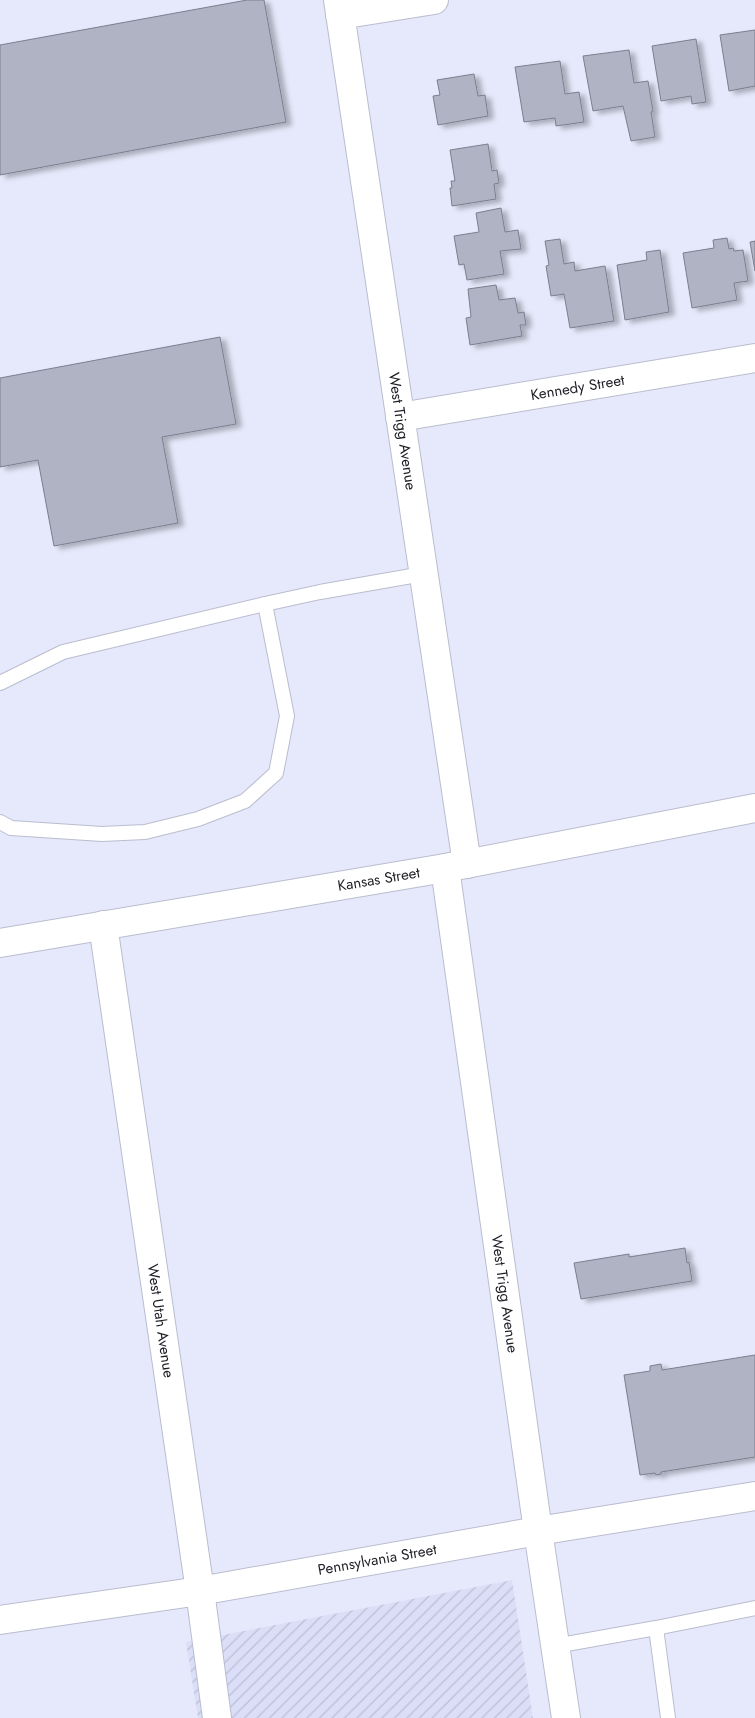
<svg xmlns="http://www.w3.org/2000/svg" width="755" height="1718" font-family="Jost,sans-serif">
  <defs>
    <pattern id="industrial-furrows" width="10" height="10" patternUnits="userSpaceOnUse" patternTransform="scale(1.25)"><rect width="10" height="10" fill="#dbdef7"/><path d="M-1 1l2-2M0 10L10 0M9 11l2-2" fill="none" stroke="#bcbed4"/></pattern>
    <filter id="shadow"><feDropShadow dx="5.5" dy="3" stdDeviation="2.5" flood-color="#0004"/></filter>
  </defs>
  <rect width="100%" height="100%" fill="#e6e9fb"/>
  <polygon fill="url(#industrial-furrows)" points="512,1580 533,1718 198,1718 186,1642"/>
  <g fill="#b0b3c4" stroke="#7c7e8e" filter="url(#shadow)">
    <polygon points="247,0 264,0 286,122 0,175 0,45"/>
    <polygon points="755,30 755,86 729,91 720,35"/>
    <polygon points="696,39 706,102 692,104 691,96 661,101 652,46"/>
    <polygon points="629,50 634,83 648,81 653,111 651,112 655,137 631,141 623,106 593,111 583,56"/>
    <polygon points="560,61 565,94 579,92 584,122 556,126 555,118 524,122 515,67"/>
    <polygon points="474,74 478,96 485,95 488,116 438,125 433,96 440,95 437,80"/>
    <polygon points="488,144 492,171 497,170 499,183 494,184 496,199 452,206 450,188 452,188 451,181 455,181 450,150"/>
    <polygon points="501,208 505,232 518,230 521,249 500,251 504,274 467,280 464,264 459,265 454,236 479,232 476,213"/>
    <polygon points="727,238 729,249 733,248 734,251 743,250 748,281 734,283 737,300 692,308 683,253 714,248 713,240"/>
    <polygon points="560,239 564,264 574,262 575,271 605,266 614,321 570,328 564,294 551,296 546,266 549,265 545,241"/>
    <polygon points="755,241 755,271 750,242"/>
    <polygon points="660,250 669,312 625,320 617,265 647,260 646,252"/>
    <polygon points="496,285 499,300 515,298 518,313 524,312 526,325 520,325 522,336 470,345 466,318 471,317 468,289"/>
    <polygon points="220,337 236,424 162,437 178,523 54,546 38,460 0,467 0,378"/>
    <polygon points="685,1248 687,1263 689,1262 692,1281 581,1299 574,1263 629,1254 629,1257"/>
    <polygon points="755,1355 755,1457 661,1472 661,1474 656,1475 655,1473 640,1475 624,1375 650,1371 650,1366 661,1364 662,1370"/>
  </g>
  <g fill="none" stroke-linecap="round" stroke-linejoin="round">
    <defs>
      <g id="lane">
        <polyline points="0,683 63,652 265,604 320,592 423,574"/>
        <polyline points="0,822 11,828 102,834 145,832 198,819 245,801 276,773 287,716 265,604"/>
        <polyline points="555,1646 656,1628"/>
        <polyline points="668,1718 656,1628 755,1608"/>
      </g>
      <g id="street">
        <polyline points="340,15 434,0"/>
        <path id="s1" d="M400 417 755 358"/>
        <path id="s2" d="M103 925 200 1591 217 1718"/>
        <path id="s3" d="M0 943 445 868 755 808"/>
        <path id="s4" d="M0 1620 200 1591 538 1531 755 1496"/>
      </g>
      <g id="secondary">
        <path id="s5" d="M338 0 467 864"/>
        <path id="s6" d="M445 868 538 1531 566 1718"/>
      </g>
    </defs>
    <use href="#lane" stroke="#babdce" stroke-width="16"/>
    <use href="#street" stroke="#babdce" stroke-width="30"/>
    <use href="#secondary" stroke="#babdce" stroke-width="30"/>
    <use href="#lane" stroke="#fff" stroke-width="14"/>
    <use href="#street" stroke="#fff" stroke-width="28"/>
    <use href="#secondary" stroke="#fff" stroke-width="28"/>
  </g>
  <g text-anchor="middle" stroke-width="4" stroke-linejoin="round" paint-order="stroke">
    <g font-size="15" fill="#1e1f25" stroke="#f6f7fe">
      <text dy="5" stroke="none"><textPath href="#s1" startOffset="180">Kennedy Street</textPath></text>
      <text dy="5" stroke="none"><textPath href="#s5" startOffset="436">West Trigg Avenue</textPath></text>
      <text dy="5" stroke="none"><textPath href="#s3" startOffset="384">Kansas Street</textPath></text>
      <text dy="5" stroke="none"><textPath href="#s6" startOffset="430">West Trigg Avenue</textPath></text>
      <text dy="5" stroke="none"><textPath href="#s2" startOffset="400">West Utah Avenue</textPath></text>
      <text dy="5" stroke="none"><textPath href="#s4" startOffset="382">Pennsylvania Street</textPath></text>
    </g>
  </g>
</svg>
